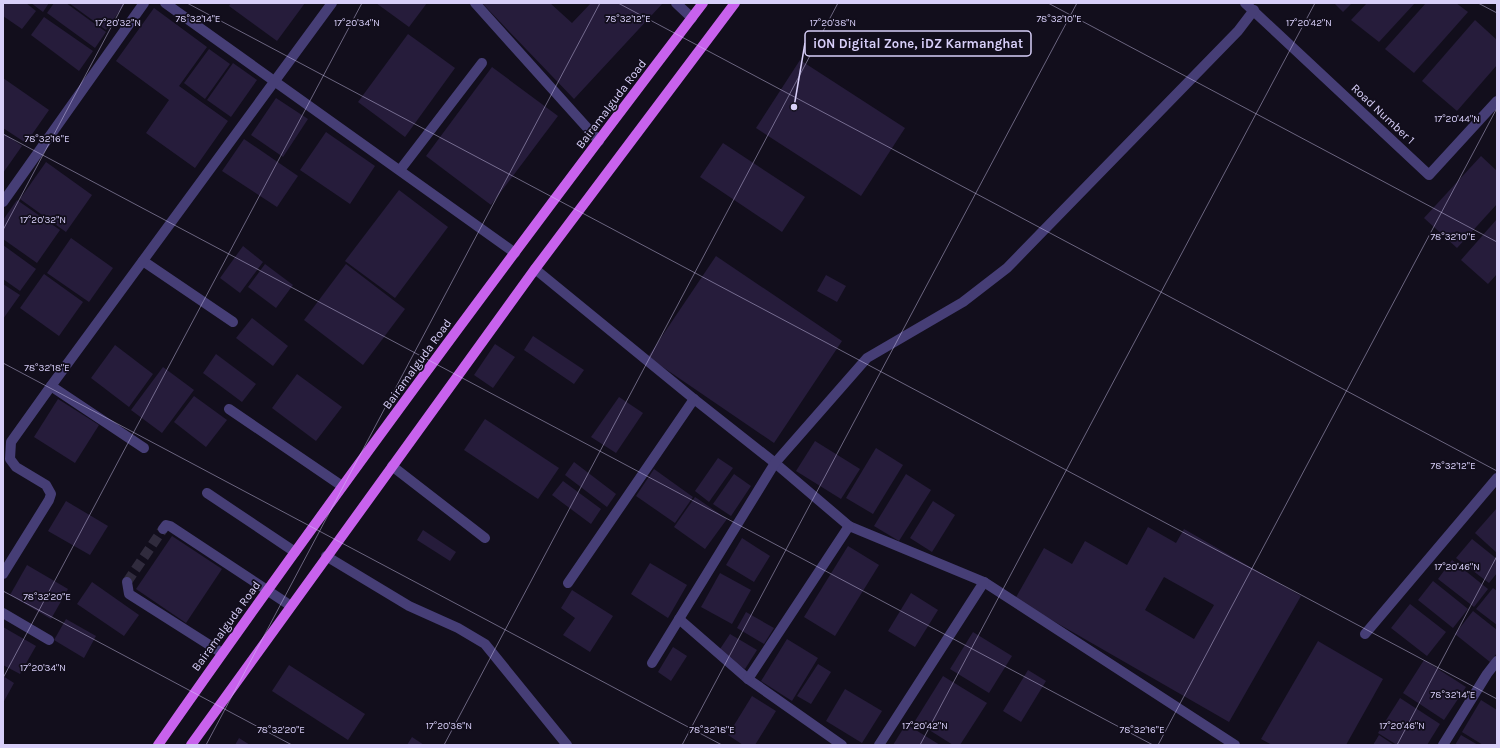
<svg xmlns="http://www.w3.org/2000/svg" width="1500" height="748" font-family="Karla,sans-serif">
  <rect width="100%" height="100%" fill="#120e1c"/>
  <g fill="#261c3b" fill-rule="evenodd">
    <polygon points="3,3 26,3 36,11 22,29 3,16"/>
    <polygon points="31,3 49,3 43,12"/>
    <polygon points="54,3 66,3 106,32 95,48 47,13"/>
    <polygon points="69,3 125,3 106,30"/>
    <polygon points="231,3 305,3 277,41 229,6"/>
    <polygon points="376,3 427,3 409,27"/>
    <polygon points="482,3 550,3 572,23 591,3 663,3 574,99"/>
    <polygon points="1334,3 1352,3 1343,12"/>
    <polygon points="1367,3 1415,3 1379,42 1351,20"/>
    <polygon points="1426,3 1456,3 1468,12 1414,73 1385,49"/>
    <polygon points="154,8 207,47 179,86 228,121 195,168 146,133 169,100 116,61"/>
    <polygon points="44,17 93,51 79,71 31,35"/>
    <polygon points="1475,20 1497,40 1497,65 1457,111 1422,81"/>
    <polygon points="408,34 455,68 405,137 358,102"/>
    <polygon points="209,49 230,64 205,99 184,83"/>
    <polygon points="800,60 905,128 861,196 756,128"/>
    <polygon points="233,63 257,80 231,117 207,100"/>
    <polygon points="492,67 558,116 491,205 426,156"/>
    <polygon points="3,78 49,110 26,143 3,128"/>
    <polygon points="276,98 308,119 283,157 251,135"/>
    <polygon points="326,132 375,166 350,204 300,170"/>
    <polygon points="3,133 22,146 3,173"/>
    <polygon points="244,139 298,176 277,207 222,171"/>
    <polygon points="723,143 805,197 782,232 700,177"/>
    <polygon points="1481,156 1497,171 1497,204 1457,248 1424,218"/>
    <polygon points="46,162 92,195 66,232 20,199"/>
    <polygon points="399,190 448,227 395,298 345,261"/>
    <polygon points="17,200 60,230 37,263 3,239 3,220"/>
    <polygon points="1497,219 1497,274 1488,284 1461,260"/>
    <polygon points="71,238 113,268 89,302 47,273"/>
    <polygon points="3,245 36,269 20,291 3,279"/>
    <polygon points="243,246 263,262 240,293 220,278"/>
    <polygon points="716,256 842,341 774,443 648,357"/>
    <polygon points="265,264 293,285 276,308 248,287"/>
    <polygon points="346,264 405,309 363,365 304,320"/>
    <polygon points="44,274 83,302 59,336 20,308"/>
    <polygon points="826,275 846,286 837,302 817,291"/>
    <polygon points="3,284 20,295 3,319"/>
    <polygon points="252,318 288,346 273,366 236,338"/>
    <polygon points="533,336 584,370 574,384 524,350"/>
    <polygon points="495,344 515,357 493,388 474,375"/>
    <polygon points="115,345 153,374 129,407 91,378"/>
    <polygon points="216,354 256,384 242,402 203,373"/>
    <polygon points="163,367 194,390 162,433 131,410"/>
    <polygon points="297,374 342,407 316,441 272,408"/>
    <polygon points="194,396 227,420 206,447 174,422"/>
    <polygon points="619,397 643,413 616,453 591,437"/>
    <polygon points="58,399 99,425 75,463 34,437"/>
    <polygon points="485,419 559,468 538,499 464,450"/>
    <polygon points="815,441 860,469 841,499 796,471"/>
    <polygon points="876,448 903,465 873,514 846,498"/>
    <polygon points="718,458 733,468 709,502 695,491"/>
    <polygon points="574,462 616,494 607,507 565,475"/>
    <polygon points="654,469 693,497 675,523 636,496"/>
    <polygon points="734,474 751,486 731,516 713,504"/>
    <polygon points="906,474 931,490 899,541 874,526"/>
    <polygon points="563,481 601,509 591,524 552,495"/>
    <polygon points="695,497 727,519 705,549 674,527"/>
    <polygon points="66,501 108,526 90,555 48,531"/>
    <polygon points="933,501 955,515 932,552 910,538"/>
    <polygon points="1497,508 1497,553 1475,533"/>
    <path d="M1148 527 1176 543 1184 529 1301 596 1229 722 1015 599 1044 548 1072 564 1085 541 1127 565ZM1164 577 1214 605 1194 639 1145 610Z"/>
    <polygon points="423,530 456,552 450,561 417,540"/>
    <polygon points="172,536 222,569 186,623 136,589"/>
    <polygon points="742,538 770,556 754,582 726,565"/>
    <polygon points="1472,539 1497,559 1497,573 1489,583 1456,558"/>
    <polygon points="848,546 879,565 835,636 804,617"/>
    <polygon points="1452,560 1488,589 1474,607 1438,579"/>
    <polygon points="650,563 687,585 668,618 631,594"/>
    <polygon points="27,565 68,589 51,619 10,595"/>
    <polygon points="720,573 751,590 732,624 701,607"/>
    <polygon points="1433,581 1468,609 1453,628 1418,600"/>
    <polygon points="92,582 139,615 124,636 77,604"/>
    <polygon points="1493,588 1497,591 1497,625 1476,609"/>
    <polygon points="572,590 613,616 590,652 563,635 575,618 561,608"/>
    <polygon points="911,593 938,610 915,647 888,631"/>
    <polygon points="1410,604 1446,632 1427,656 1391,628"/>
    <polygon points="1473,611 1497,630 1497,653 1490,662 1455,634"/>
    <polygon points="746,612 774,628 764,644 737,628"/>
    <polygon points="66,619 96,636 84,658 54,640"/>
    <polygon points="3,627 36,646 20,674 3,665"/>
    <polygon points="973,632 1012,656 989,693 950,669"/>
    <polygon points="730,634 757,650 745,669 718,652"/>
    <polygon points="787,639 818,658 792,701 761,681"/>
    <polygon points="1318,641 1383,679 1346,745 1272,745 1261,739"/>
    <polygon points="673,647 687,656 671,681 658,672"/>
    <polygon points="1424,660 1466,687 1444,720 1403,693"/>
    <polygon points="818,664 831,672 811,704 797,696"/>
    <polygon points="289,665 365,714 348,740 272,691"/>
    <polygon points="1028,670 1046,681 1021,722 1003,711"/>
    <polygon points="3,676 14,683 3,703"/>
    <polygon points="943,676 987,703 960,745 953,745 915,721"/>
    <polygon points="845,689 882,711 862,743 826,721"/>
    <polygon points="752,696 776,711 755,745 743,745 728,735"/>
    <polygon points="1400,698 1440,724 1427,745 1397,745 1378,733"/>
    <polygon points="1481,700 1497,710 1497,745 1483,745 1462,732"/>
    <polygon points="906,724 940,745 893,745"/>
    <polygon points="1379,735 1394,745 1373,745"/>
    <polygon points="1461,735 1478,745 1455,745"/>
    <polygon points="412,737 424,745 407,745"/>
    <polygon points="239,738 250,745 235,745"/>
  </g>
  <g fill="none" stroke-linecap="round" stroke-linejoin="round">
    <polyline stroke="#302b3d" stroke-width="10" stroke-dasharray="10 5" stroke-linecap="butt" points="127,582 163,529"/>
    <g stroke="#463e76" stroke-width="10">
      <polyline points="165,3 515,253"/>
      <polyline points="475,3 599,141"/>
      <polyline points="676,3 692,18"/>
      <polyline points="1245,3 1429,175 1497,101"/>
      <polyline points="400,170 482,63"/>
      <polyline points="3,202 144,3"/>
      <polyline points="143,261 233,322"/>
      <polyline points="535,269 694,399 775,463 849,526 984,582 1235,745"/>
      <polyline points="51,386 144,448"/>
      <polyline points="229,409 342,486"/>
      <polyline points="392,466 485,538"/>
      <polyline points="207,493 295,552"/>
      <polyline points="163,529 166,525 170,526 291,606"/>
      <polyline points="326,556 409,606 458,628 485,644 567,745"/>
      <polyline points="3,574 49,500 51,494 46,485 16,467 10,459 11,442 51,386 332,3"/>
      <polyline points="127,582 129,594 222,653"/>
      <polyline points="568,583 694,399"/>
      <polyline points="3,613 49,640"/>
      <polyline points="679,619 748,679 842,745"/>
      <polyline points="1365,634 1497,478"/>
      <polyline points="652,663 775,463 867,358 963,302 1007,268 1238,31 1254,10"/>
      <polyline points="748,679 849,526"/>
      <polyline points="879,745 984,582"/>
      <polyline points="1443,745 1487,674 1497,661"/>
    </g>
    <g stroke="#c862ed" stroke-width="10">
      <path d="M158 745C334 493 517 247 703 3"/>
      <polyline points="191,745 535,269 735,3"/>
    </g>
  </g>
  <path fill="none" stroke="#d8cff9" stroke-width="1" stroke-opacity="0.45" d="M187 3 1497 699M618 3 1497 471M1048 3 1497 242M1478 3 1497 13M3 134 1153 745M3 230 124 3M3 363 722 745M3 591 292 745M3 678 362 3M206 745 600 3M444 745 838 3M682 745 1077 3M920 745 1315 3M1158 745 1497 108M1397 745 1497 556"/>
  <g text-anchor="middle" stroke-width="3.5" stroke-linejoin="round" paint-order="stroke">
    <g font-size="12" fill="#d8cff9" stroke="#120e1c">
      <text transform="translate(611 104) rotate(-53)" y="4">Bairamalguda Road</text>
      <text transform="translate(1383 114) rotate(43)" y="4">Road Number 1</text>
      <text transform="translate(417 364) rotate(-54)" y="4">Bairamalguda Road</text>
      <text transform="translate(226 626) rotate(-54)" y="4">Bairamalguda Road</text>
    </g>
  </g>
  <g font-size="10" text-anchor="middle" fill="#d8cff9" stroke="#120e1c" stroke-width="3.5" stroke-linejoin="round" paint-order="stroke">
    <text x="198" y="22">78°32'14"E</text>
    <text x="628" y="22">78°32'12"E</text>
    <text x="1059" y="22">78°32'10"E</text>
    <text x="118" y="26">17°20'32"N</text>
    <text x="357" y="26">17°20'34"N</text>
    <text x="833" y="26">17°20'38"N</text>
    <text x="1309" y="26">17°20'42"N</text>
    <text x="1457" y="122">17°20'44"N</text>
    <text x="47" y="142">78°32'16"E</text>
    <text x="43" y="223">17°20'32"N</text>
    <text x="1453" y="240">78°32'10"E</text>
    <text x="47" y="371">78°32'18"E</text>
    <text x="1453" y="469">78°32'12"E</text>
    <text x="1457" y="570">17°20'46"N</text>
    <text x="47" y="600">78°32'20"E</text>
    <text x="43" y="671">17°20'34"N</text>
    <text x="1453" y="698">78°32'14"E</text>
    <text x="449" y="729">17°20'38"N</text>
    <text x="925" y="729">17°20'42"N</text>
    <text x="1402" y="729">17°20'46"N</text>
    <text x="281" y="733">78°32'20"E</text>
    <text x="712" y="733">78°32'18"E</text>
    <text x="1142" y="733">78°32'16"E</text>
  </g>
  <path fill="none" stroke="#d8cff9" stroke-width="1.5" d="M794 107L805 43"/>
  <circle fill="#d8cff9" stroke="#120e1c" stroke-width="1.5" cx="794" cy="107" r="4"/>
  <rect fill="#120e1c" stroke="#d8cff9" stroke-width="1.5" x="805" y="31" width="226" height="25" rx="4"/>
  <g font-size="13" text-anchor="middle" font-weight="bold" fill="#d8cff9">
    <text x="918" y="48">iON Digital Zone, iDZ Karmanghat</text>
  </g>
  <rect width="1500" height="748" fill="none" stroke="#d8cff9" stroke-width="8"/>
</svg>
